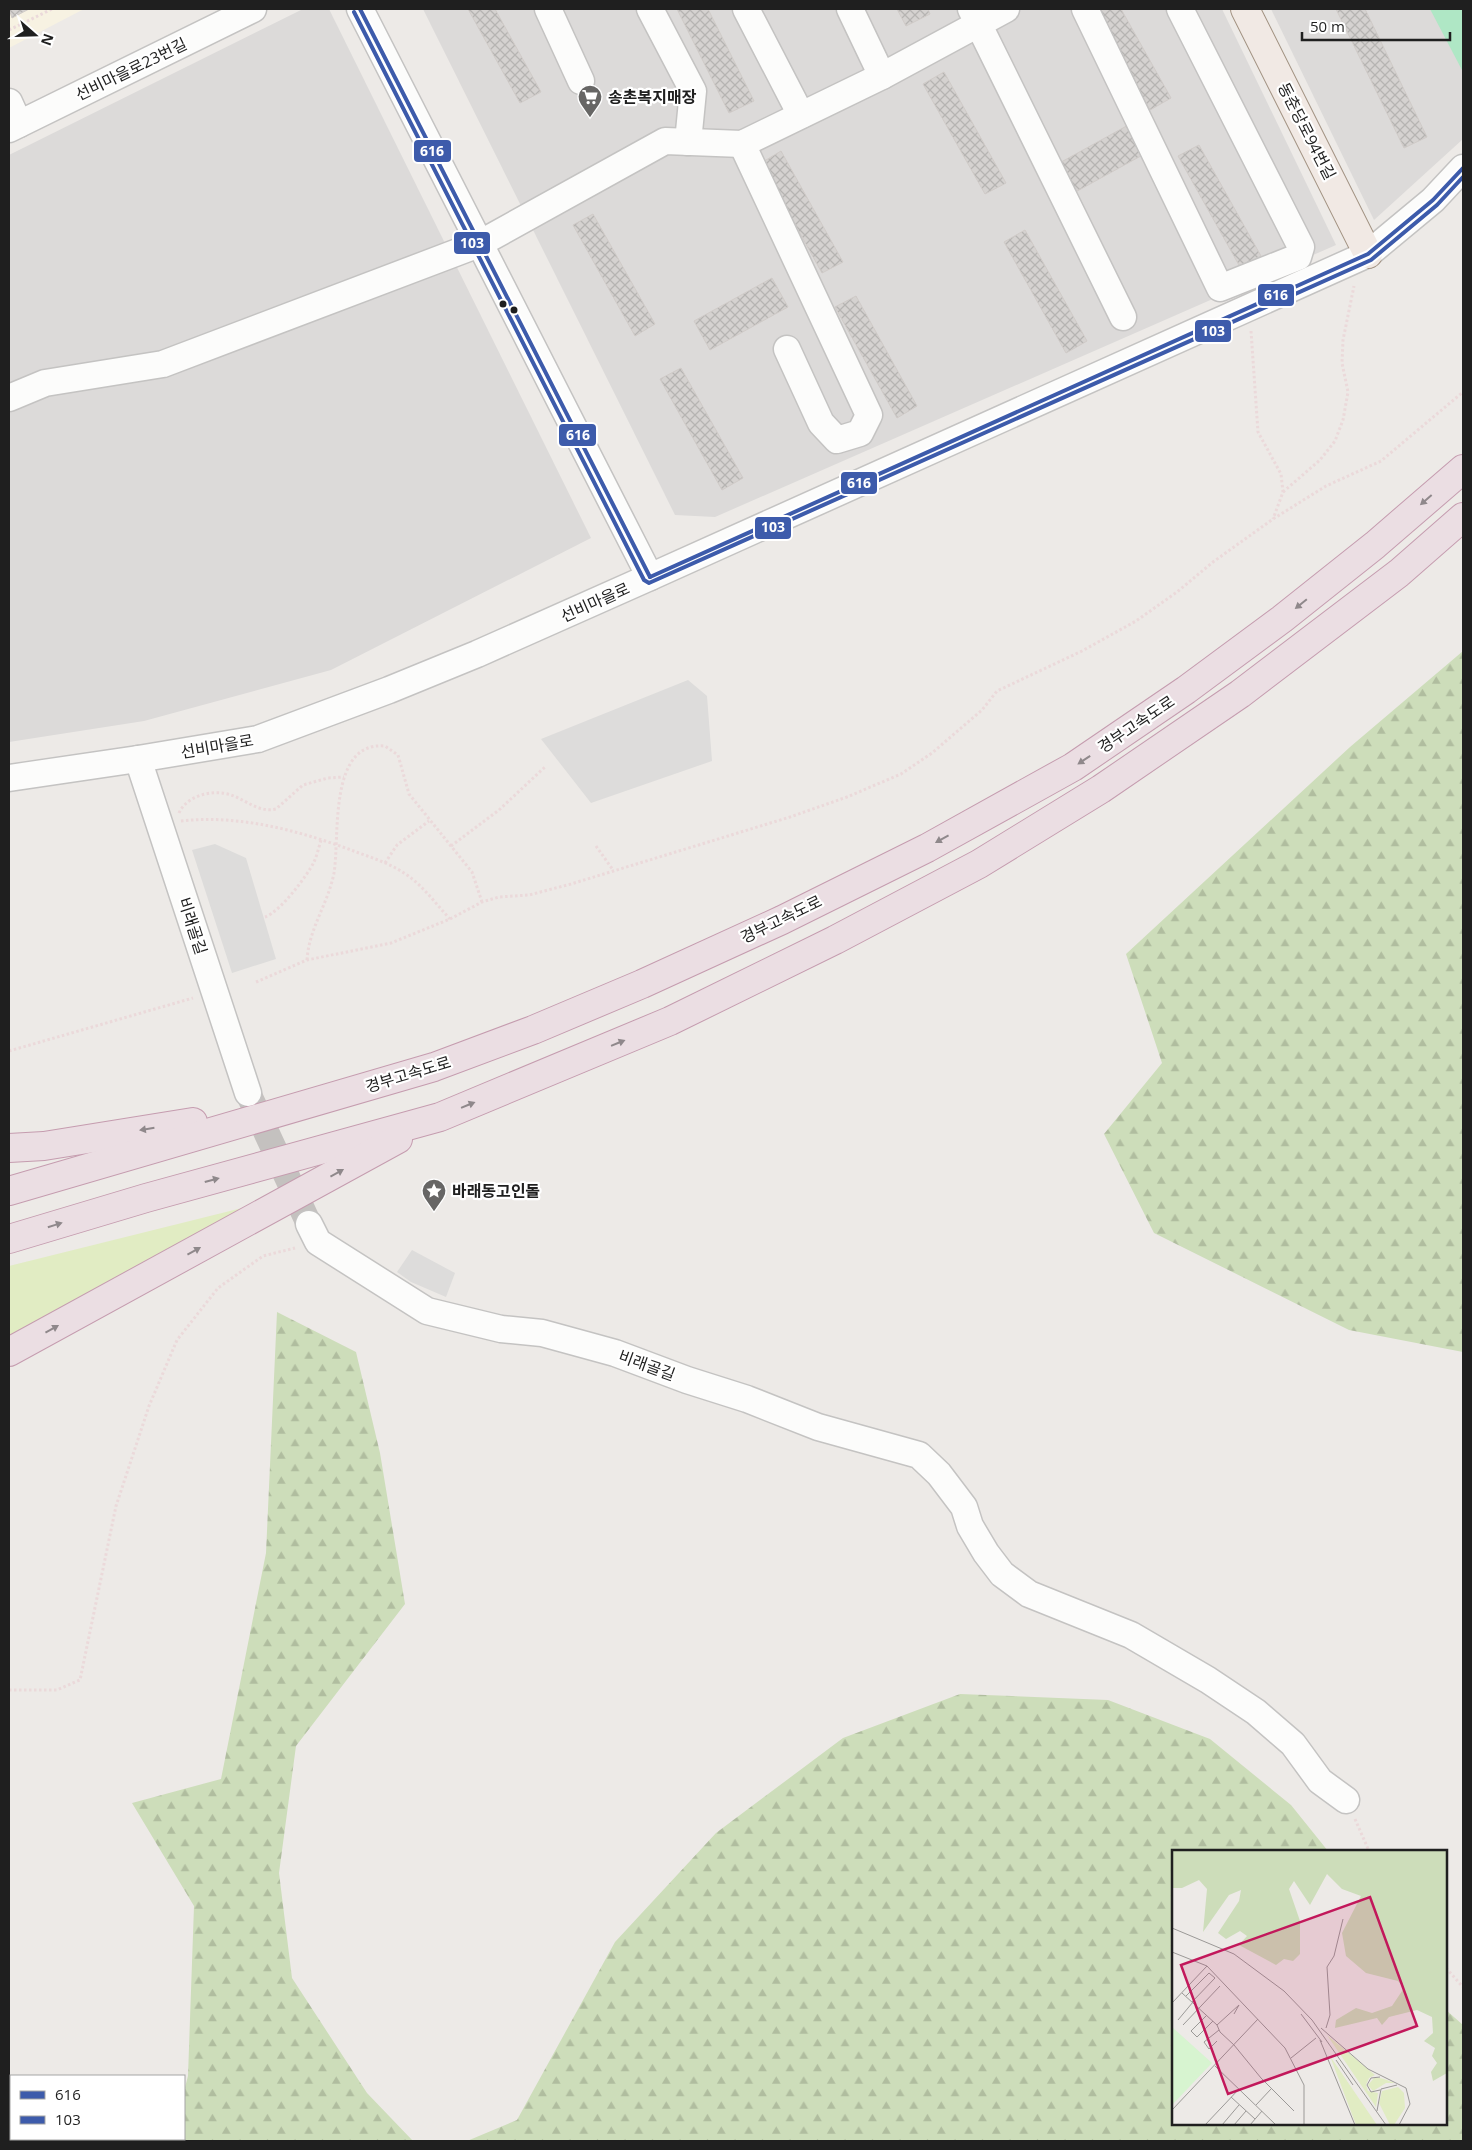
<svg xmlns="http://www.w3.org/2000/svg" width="1472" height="2150" font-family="'Open Sans','Noto Sans KR',sans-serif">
  <defs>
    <pattern id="forest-firs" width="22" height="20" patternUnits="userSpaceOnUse" patternTransform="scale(1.25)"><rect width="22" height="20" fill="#cdddba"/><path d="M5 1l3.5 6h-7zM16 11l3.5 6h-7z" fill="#b0bd9f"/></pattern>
    <pattern id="building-cross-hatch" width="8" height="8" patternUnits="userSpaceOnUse" patternTransform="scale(1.25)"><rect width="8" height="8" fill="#d5d2d0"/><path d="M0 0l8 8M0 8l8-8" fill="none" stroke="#b6b4b2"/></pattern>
  </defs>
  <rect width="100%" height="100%" fill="#edeae7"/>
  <g fill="#dcdad9">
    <polygon points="303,9 329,9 591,538 331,670 144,721 9,742 9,155"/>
    <polygon points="423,9 1222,9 1336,245 715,517 675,515"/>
    <polygon points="1271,9 1463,9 1463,139 1374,220"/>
  </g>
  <polygon fill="#f7f2e2" points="9,9 84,9 9,48"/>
  <polygon fill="#e1ecc3" points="242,1208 243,1215 9,1339 9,1266"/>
  <g fill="url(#forest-firs)">
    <polygon points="1463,651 1463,1352 1349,1330 1154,1233 1104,1134 1162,1063 1126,954 1350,747"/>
    <polygon points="277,1312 356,1352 380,1453 405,1604 296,1746 279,1873 292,1978 367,2093 413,2141 171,2141 172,2139 184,2139 184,2091 188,2076 194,1906 132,1803 221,1779 266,1553"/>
    <polygon points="960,1694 1108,1700 1210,1739 1291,1805 1328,1851 1173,1851 1173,2124 1446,2124 1446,2010 1463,2025 1463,2141 467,2141 517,2120 615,1942 716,1833 843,1738"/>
  </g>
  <polygon fill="#afe7c5" points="1430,9 1463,9 1463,72"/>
  <g fill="#dddcdb">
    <polygon points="688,680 707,696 712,761 591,803 541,739"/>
    <polygon points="215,844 246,858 276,959 232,973 192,850"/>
    <polygon points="412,1250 455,1273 446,1297 411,1282 397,1272"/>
  </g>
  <g fill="url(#building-cross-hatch)" stroke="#d0cbc8">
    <polygon points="9,9 29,9 12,18"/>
    <polygon points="468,9 495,9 541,92 520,103"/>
    <polygon points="677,9 708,9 754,101 729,113"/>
    <polygon points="897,9 928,9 930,14 906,26"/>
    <polygon points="1094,9 1121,9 1171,98 1150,110"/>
    <polygon points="1336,9 1365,9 1427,137 1404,148"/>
    <polygon points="944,72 1006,183 985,194 923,84"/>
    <polygon points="1132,123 1148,152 1070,195 1054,166"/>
    <polygon points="1199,145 1261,256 1240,267 1178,156"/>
    <polygon points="781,151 843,262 822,273 761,163"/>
    <polygon points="593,214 655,324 635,336 573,225"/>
    <polygon points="1025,230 1087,341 1066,353 1004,242"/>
    <polygon points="772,278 788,307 710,350 694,321"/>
    <polygon points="856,296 917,406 897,418 835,307"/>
    <polygon points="681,368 743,478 722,490 660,379"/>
  </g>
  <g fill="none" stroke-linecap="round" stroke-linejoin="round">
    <polyline stroke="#c4c1bf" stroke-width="26" stroke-dasharray="26 13" stroke-linecap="butt" points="248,1093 309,1224"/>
    <defs>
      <g id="minor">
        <polyline points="360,9 650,577"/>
        <polyline points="548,9 581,81"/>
        <polyline points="650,9 693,91 688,142"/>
        <polyline points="746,9 801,115"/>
        <polyline points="850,9 882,76"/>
        <polyline points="971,9 1123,317"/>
        <polyline points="1085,9 1220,288 1298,257 1301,247 1180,9"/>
        <polyline points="9,102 19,124"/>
        <polyline points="9,129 253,9"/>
        <polyline points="742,144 869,415 860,433 837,440 821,423 787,349"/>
        <polyline points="9,398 45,383 163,364 479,244 665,141 742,144 882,76 1006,9"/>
        <polyline points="138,759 248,1093"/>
        <polyline points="9,778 138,759 258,739 389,690 477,654 650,577 1368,254 1433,200 1463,168"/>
        <polyline points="309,1224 318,1242 427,1311 501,1329 542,1333 615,1353 687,1380 747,1399 818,1427 919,1455 939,1474 964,1507 970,1526 986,1553 1002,1574 1029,1594 1131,1635 1208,1680 1256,1712 1293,1744 1320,1781 1346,1800"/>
      </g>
      <polyline id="major" points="1245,9 1368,254"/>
      <g id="highway">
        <polyline points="9,1148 44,1146 193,1122"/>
        <polyline points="9,1191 434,1067 533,1030 642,984 782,920 927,848 1073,767 1186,690 1282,619 1375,545 1463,469"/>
        <polyline points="9,1239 146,1198 440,1117 670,1021 835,940 979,864 1101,789 1240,694 1399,573 1463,517"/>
        <polyline points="9,1352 398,1139"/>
      </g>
    </defs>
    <use href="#minor" stroke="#c4c3c2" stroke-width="29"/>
    <use href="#major" stroke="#a39383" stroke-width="30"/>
    <use href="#highway" stroke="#c59caf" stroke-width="30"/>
    <g stroke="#ebd9da" stroke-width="3" stroke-dasharray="2.5 2.5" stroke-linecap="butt">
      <polyline points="9,30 52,9"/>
      <polyline points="1251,331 1258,432 1281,474 1283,492 1273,519"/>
      <polyline points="1283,492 1320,460 1335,441 1343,420 1348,392 1342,363 1343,340 1354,286"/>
      <path d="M179 813C187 795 213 789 231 795 246 800 259 813 276 809L303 785 328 778 344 777"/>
      <path d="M181 821C241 814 304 832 359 853 376 859 393 865 407 875 424 887 436 904 450 919"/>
      <polyline points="451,846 499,810 546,766"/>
      <polyline points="596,846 613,870"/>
      <polyline points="385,863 397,845 429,821"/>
      <path d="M265 917C280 912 307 876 314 862 317 855 319 847 321 840"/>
      <path d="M307 960C309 928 328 904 334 873 340 836 328 741 385 746L398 755 409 794 472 872 482 902"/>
      <polyline points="256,982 307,960 391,943 450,919 482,902 499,897 529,895 571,884 790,817 847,797 901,774 932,753 982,710 997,691 1082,651 1136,621 1177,592 1213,562 1273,519 1326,486 1381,461 1463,392"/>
      <polyline points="9,1051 193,998"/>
      <polyline points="9,1690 57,1690 80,1680 116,1506 149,1406 177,1340 218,1288 263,1256 295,1248"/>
      <polyline points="1355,1819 1369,1851"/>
      <polyline points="1446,1968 1463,1987"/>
    </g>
    <use href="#minor" stroke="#fcfcfb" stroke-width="26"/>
    <use href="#major" stroke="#f1e9e4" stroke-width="28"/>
    <use href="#highway" stroke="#ebdee3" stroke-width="28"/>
    <defs>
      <g id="bus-1">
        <polyline points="360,9 650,577"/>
        <polyline points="650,577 1368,254 1433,200 1463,168"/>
      </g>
      <polyline id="bus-2" points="354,12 644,580 649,583 1371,260 1437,205 1463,177"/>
    </defs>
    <use href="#bus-1" stroke="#fff" stroke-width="8"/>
    <use href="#bus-2" stroke="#fff" stroke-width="8"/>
    <use href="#bus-1" stroke="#3d5bab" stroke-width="4"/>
    <use href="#bus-2" stroke="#3d5bab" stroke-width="4"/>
  </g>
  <defs><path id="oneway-solid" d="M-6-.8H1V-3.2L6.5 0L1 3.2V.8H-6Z" transform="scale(1.25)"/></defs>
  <g fill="#8f888b">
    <use href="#oneway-solid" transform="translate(1426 500) rotate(139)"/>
    <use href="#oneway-solid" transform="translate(1301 604) rotate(141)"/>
    <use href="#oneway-solid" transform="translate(1084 760) rotate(146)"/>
    <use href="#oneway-solid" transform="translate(942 839) rotate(151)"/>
    <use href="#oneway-solid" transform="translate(618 1043) rotate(-22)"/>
    <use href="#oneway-solid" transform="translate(468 1105) rotate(-22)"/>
    <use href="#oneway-solid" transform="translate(147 1129) rotate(171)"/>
    <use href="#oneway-solid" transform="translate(337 1173) rotate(-29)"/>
    <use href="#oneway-solid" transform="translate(212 1180) rotate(-15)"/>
    <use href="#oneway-solid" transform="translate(55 1225) rotate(-17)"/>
    <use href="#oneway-solid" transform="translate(194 1251) rotate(-29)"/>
    <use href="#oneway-solid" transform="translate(52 1329) rotate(-29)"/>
  </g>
  <defs>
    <symbol id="supermarket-pin" viewBox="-11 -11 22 30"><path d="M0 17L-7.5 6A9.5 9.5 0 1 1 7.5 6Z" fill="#676665" stroke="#fff"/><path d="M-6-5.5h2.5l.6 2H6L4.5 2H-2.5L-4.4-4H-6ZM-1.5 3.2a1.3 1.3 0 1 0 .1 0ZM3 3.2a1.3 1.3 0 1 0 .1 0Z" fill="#fff"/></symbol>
    <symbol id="sight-pin" viewBox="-11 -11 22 30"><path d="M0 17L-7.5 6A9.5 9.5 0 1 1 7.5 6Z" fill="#676665" stroke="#fff"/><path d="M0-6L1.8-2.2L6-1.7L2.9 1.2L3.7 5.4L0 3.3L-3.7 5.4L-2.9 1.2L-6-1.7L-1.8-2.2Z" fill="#fff"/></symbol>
  </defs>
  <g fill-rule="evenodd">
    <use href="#supermarket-pin" x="576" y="83" width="28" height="38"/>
    <use href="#sight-pin" x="420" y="1177" width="28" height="38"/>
  </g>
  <g fill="#1f1f1f" stroke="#fff" stroke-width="2">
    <circle cx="503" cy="304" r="4.5"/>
    <circle cx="514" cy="310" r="4.5"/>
  </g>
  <g text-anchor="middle" stroke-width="4.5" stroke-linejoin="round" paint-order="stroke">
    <g font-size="16" fill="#1f1f1f" stroke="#fff">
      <text transform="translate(131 69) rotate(-26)" y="6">선비마을로23번길</text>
      <text transform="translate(1307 131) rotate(63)" y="6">동춘당로94번길</text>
      <text transform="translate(595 602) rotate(-24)" y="6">선비마을로</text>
      <text transform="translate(1136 724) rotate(-34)" y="6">경부고속도로</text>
      <text transform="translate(217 746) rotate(-10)" y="6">선비마을로</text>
      <text transform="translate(781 919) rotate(-26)" y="6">경부고속도로</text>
      <text transform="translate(193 926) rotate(72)" y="6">비래골길</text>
      <text transform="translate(408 1074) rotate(-17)" y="6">경부고속도로</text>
      <text transform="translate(647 1365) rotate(20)" y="6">비래골길</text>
    </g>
    <g font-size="16" font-weight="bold" fill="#1f1f1f" stroke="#fff" text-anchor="start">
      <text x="608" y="103">송촌복지매장</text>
      <text x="452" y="1197">바래동고인돌</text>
    </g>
  </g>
  <g transform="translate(1172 1850)">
    <rect width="275" height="275" fill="#edeae7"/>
    <path d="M155 185 203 225 197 228 194 235 196 241 206 243 204 257ZM158 206 205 275H184ZM203 227 212 229 223 233H214L201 241 196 235ZM226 237 232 243 233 258 222 275H218L207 253 210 241Z" fill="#e1ecc3"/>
    <path d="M0 0H275V223L261 231 259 222 265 213 260 206 263 198 252 191 261 183 260 167 245 160 217 167 210 175 205 168 163 178 164 170 184 158 200 163 220 156 232 138 226 131 194 123 174 106 170 83 189 46 170 39 155 24 138 55 122 31 117 39 128 71V104L121 111 112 109 104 115 67 95 75 86 68 81 54 89 46 83 67 51 69 40 57 45 31 82 35 39 27 30 10 38H0Z" fill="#cdddba"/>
    <path d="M0 177 40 213 0 255Z" fill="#d7f4d0"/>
    <path fill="none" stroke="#9b9997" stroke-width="1" d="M0 78 62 104 112 141 140 170 214 275M0 102 35 116 113 198 132 235V275M10 143 45 175 48 182 62 195 89 228 122 261M14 146 37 123 43 128 20 152M0 153 35 116M129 164 150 192M35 165 19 181 25 187 41 171M6 170 21 152M11 175 48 136M45 175 67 155 62 164M149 178 196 219 234 238 238 254 227 275M154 178 158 165 155 117 162 106 171 69M148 190 183 275M45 191 37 199 32 192 47 180M119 208 144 188M164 210 181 235M43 216 104 275M208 240 199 242 195 235 199 228 208 227M59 247 83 269M84 255 99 239M0 260 86 169M205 261 209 239 225 235M33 275 67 239M50 275 67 255M62 275 74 261M78 275 90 261"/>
    <path fill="#c2185b" fill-opacity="0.15" stroke="#c2185b" stroke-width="2.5" d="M198 47 245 176 56 244 9 115Z"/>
    <rect width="275" height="275" fill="none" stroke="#1f1f1f" stroke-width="2.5"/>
  </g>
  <g stroke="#fff" stroke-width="2">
    <rect x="413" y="139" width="39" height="24" rx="5" fill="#3d5bab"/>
    <rect x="453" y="231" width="38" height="24" rx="5" fill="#3d5bab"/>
    <rect x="1257" y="283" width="38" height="24" rx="5" fill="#3d5bab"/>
    <rect x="1194" y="319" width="38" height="24" rx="5" fill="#3d5bab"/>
    <rect x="558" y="423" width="39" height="24" rx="5" fill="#3d5bab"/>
    <rect x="840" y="471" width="38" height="24" rx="5" fill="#3d5bab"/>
    <rect x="754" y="516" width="38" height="24" rx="5" fill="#3d5bab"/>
  </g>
  <g font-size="14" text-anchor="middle" font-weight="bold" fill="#fff">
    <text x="432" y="156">616</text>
    <text x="472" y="248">103</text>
    <text x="1276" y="300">616</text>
    <text x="1213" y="336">103</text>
    <text x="578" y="440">616</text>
    <text x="859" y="488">616</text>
    <text x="773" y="532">103</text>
  </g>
  <rect width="1472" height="2150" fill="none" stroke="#1f1f1f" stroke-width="20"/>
  <rect x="10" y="2075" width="175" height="65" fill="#ffffff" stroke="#a5a5a5"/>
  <rect x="20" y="2091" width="25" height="8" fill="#3d5bab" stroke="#a5a5a5"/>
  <text x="55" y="2100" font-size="15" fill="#1f1f1f">616</text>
  <rect x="20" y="2116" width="25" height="8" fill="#3d5bab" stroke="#a5a5a5"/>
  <text x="55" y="2125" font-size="15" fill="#1f1f1f">103</text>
  <g transform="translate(35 35) rotate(110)" stroke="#ffffff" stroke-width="4" paint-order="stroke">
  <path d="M0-4L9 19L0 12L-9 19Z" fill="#1f1f1f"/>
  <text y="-8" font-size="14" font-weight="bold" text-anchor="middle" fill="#1f1f1f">N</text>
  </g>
  <path d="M1302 32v8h148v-8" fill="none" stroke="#1f1f1f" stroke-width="2.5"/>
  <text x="1310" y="32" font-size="15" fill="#1f1f1f" stroke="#ffffff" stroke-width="4" paint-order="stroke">50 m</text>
</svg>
